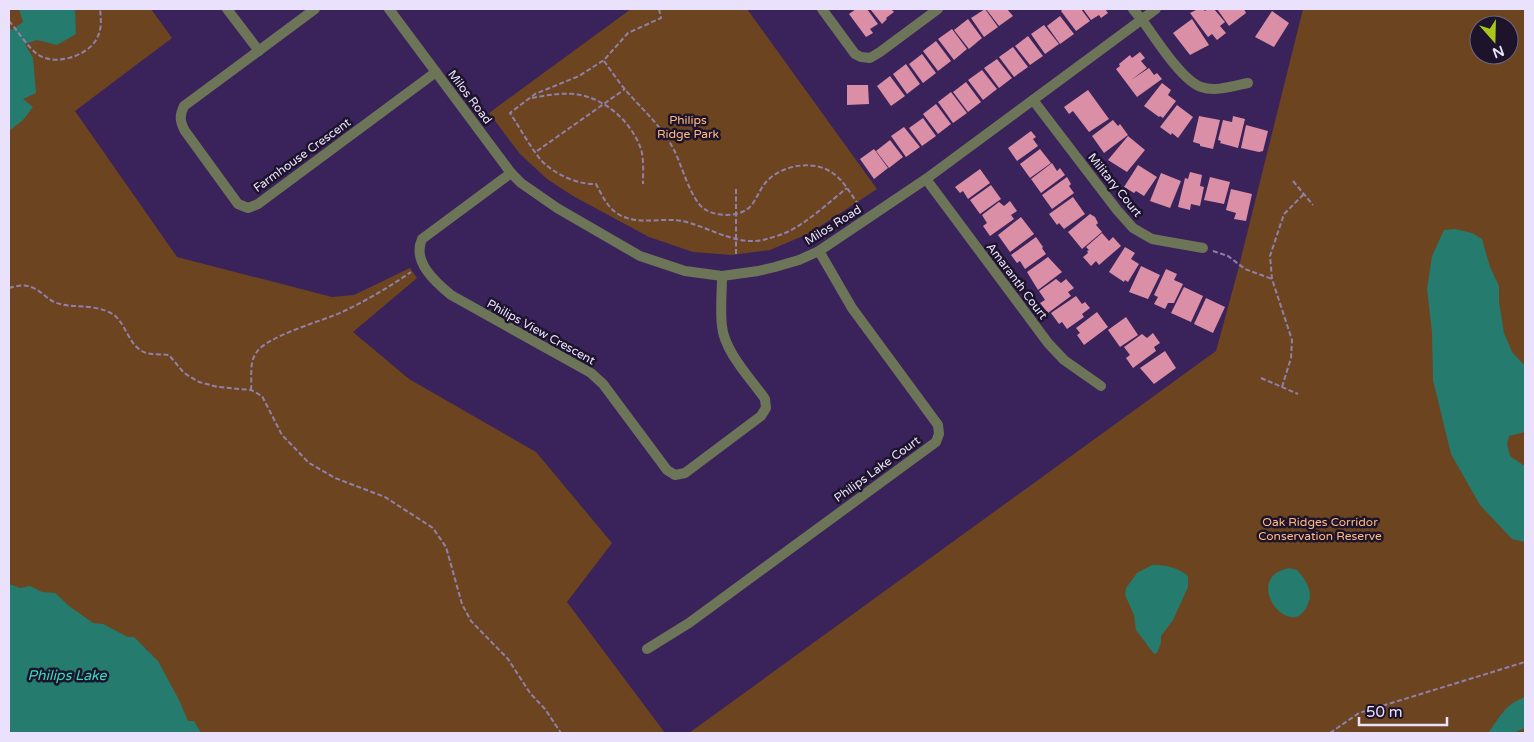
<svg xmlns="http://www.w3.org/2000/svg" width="1534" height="742" font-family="'Varela Round',sans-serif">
  <rect width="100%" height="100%" fill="#3a235a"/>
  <g fill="#6c4420" fill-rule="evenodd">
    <polygon points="9,9 151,9 172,38 75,111 177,257 332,297 354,295 410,268 417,278 353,332 409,379 536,452 612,543 567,602 665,733 191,733 168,701 147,649 112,639 9,584"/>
    <polygon points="631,9 747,9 877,189 810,233 770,250 732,255 693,252 649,237 573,196 547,179 520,154 489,113"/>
    <path d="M1303 9H1525V733H689L1216 351 1237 274ZM1479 25H1509V55H1479Z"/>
  </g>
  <g fill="#257b6d">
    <polygon points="19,9 75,9 76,34 57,45 37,40 25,44 33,58 36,93 23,99 33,107 23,120 9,131 9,27 12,30 23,22"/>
    <polygon points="1455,229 1472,233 1482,239 1490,267 1499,286 1499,302 1504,333 1512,352 1525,366 1525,432 1509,436 1507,444 1510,456 1523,465 1525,465 1525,542 1512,539 1480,505 1451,454 1433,380 1432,332 1427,289 1432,256 1444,230"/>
    <path d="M1152 565C1166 565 1177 567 1188 576V587L1173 620 1161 636V643L1157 653 1154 654 1136 630 1134 615 1125 595 1126 588 1137 573Z"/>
    <path d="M1289 568 1297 570C1305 579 1314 591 1308 604 1292 645 1239 578 1289 568Z"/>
    <polygon points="9,584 20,588 30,586 42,592 55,593 69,606 93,623 103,624 128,637 134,637 158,661 179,700 188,721 194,721 201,733 9,733"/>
    <path d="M1525 697V728L1513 733H1488C1501 716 1504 705 1525 697Z"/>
  </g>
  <g fill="#db8fa6">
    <polygon points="856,9 867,9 878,24 870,29 873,33 866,37 849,14"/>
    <polygon points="870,9 891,9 894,12 886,18 887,19 882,24"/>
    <polygon points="985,9 998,27 984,37 971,18"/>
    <polygon points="986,9 1007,9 1013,16 999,26"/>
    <polygon points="1063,9 1081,9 1090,21 1076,31 1061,11"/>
    <polygon points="1083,9 1105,9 1108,13 1101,18 1099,15 1091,20"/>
    <polygon points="1198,9 1203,9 1205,11 1208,9 1214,9 1225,22 1220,26 1226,33 1217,40 1212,34 1208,37 1190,13"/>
    <polygon points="1217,9 1244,9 1246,13 1229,26"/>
    <polygon points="1272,11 1289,23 1274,47 1255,37"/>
    <polygon points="1060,16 1074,34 1060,44 1047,26"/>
    <polygon points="968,19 982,38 969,49 954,30"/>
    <polygon points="1192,19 1209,45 1190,55 1173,33"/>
    <polygon points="1044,25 1059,44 1045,54 1031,34"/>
    <polygon points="952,29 967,49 954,60 938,39"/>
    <polygon points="1028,36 1043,56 1030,65 1015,46"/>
    <polygon points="936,41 951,61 938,71 923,51"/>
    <polygon points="1013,47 1028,67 1014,77 999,57"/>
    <polygon points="1140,52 1145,58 1141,61 1147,68 1131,80 1149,68 1154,75 1157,73 1162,79 1137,97 1116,69 1120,66 1119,64 1130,55 1132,58"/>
    <polygon points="922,54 936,73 923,83 909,64"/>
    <polygon points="997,59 1012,78 999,88 984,68"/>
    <polygon points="906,64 920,84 907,94 893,74"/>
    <polygon points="982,70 997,89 983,100 968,80"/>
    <polygon points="890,76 905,96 891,106 877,86"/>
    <polygon points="966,82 981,102 968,112 953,92"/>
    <polygon points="1162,83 1171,90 1168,95 1176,101 1163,118 1160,116 1159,117 1144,106"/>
    <polygon points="847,85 868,85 869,104 847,105"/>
    <polygon points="1088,90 1109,119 1089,132 1073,111 1069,114 1064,107"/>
    <polygon points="951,92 967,113 953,123 938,102"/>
    <polygon points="936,104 951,124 938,134 923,114"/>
    <polygon points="1177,105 1193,117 1178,138 1172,133 1171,135 1160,127"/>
    <polygon points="1199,116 1220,120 1213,149 1200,146 1200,144 1193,142"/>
    <polygon points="1233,116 1245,119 1238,148 1220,143 1221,141 1218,140 1223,120 1232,122"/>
    <polygon points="923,118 936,136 922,146 909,128"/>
    <polygon points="1113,120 1118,126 1120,124 1128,135 1104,153 1092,136"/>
    <polygon points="1246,125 1268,131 1263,151 1259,152 1241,148"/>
    <polygon points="904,127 920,147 906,157 891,136"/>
    <polygon points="1031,131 1036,137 1033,139 1038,146 1017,161 1008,148"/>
    <polygon points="1128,136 1145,150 1127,172 1108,160"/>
    <polygon points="890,140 903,157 889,168 876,151"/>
    <polygon points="874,149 888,168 874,179 860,159"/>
    <polygon points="1040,149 1051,163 1030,178 1020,164"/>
    <polygon points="1052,163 1057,171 1060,168 1065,175 1041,193 1031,179"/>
    <polygon points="1138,165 1157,177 1144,196 1136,191 1134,193 1124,187"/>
    <polygon points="980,169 990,183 968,199 963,191 960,193 955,187"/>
    <polygon points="1190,172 1202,175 1200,186 1204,187 1200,206 1191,204 1190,210 1178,207 1185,178 1188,179"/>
    <polygon points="1161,173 1181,181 1170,208 1150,201"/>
    <polygon points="1067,177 1071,184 1069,186 1074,193 1052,209 1042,195"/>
    <polygon points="1210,177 1230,182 1224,204 1204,200"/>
    <polygon points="991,185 1001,199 980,214 970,200"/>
    <polygon points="1231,189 1252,194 1246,221 1234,219 1236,213 1226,210"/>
    <polygon points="1073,197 1085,214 1064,229 1059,223 1057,225 1049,214"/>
    <polygon points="1010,201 1017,211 1011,215 1014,219 990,236 983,226 987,223 982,215 999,202 1004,206"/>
    <polygon points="1090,214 1095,217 1098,223 1096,225 1102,232 1082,249 1068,232"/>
    <polygon points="1021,217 1034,234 1010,252 998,235"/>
    <polygon points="1102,233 1109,241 1113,237 1121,246 1099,265 1096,261 1091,266 1083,257 1088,253 1087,251 1089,250 1086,247"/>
    <polygon points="1036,237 1043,247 1042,248 1046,254 1025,269 1020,261 1017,263 1011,255"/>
    <polygon points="1125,247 1135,253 1131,259 1139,264 1128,282 1125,280 1124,282 1109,272"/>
    <polygon points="1048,257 1062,272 1038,290 1027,272"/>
    <polygon points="1141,266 1160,275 1148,299 1129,292"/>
    <polygon points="1166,269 1177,274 1174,280 1183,284 1174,303 1168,303 1165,309 1154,304 1158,297 1154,295"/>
    <polygon points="1056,279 1061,283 1066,279 1074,288 1068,292 1071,296 1048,313 1040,303 1045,300 1039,291"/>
    <polygon points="1184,287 1203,296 1191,322 1171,313"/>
    <polygon points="1076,296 1082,304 1085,302 1090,308 1082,314 1084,317 1067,329 1062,322 1059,324 1051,313"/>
    <polygon points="1206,298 1225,307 1213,333 1194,324"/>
    <polygon points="1097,312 1108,327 1084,345 1077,335 1080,333 1076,328"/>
    <polygon points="1126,317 1138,335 1120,347 1108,330"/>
    <polygon points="1153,333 1160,343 1154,347 1156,351 1133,368 1126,358 1130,355 1124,347 1142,334 1147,338"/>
    <polygon points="1165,351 1176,368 1154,384 1140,368"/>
  </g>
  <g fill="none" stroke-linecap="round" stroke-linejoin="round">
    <g stroke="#9080aa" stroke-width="2" stroke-dasharray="5 2.5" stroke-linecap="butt">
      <path d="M659 9 661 18 628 33 604 60 579 76 535 94 510 113C520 128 529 145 540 159 552 173 577 185 596 184 602 195 607 207 618 214 637 226 662 217 682 221 707 226 736 246 763 240 770 238 778 236 785 233 806 224 828 203 847 188"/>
      <path d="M9 21C17 30 27 46 37 54 55 67 90 56 98 36 102 27 101 18 100 9"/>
      <path d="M604 61C612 72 620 84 629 94 645 112 663 128 674 150 682 165 691 202 706 210 716 216 735 217 746 210 756 204 759 188 768 180 783 165 813 160 831 172 843 179 850 193 858 204"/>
      <path d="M532 98C546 95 560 93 574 94 604 97 631 121 641 149 644 159 643 173 643 184"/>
      <polyline points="537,151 625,89"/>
      <polyline points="1293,181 1313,205"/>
      <polyline points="736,189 736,256"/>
      <polyline points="1213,251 1228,256 1245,269 1272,279"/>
      <path d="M9 288C16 286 24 284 31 287 40 290 46 298 54 302 70 309 91 303 111 313 127 322 127 346 146 353 153 355 162 354 169 355L184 373 199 382 218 387 251 390 262 396 282 435 309 463 335 478 385 497 433 528 446 547 462 604 471 621 508 659 530 693 545 709 561 733"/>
      <polyline points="1261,378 1298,394"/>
      <polyline points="1282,387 1291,358 1292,340 1272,279 1270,256 1284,214 1304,194"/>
      <path d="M251 390C252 379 249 363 256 353 266 336 323 321 342 312 366 301 389 287 411 272"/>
      <polyline points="1330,733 1359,713 1525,662"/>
    </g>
    <g stroke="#6d7558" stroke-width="10">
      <polyline points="227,9 259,51"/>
      <path d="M315 9 184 106C179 116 180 122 185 131L238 204 248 208 258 204 436 72"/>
      <polyline points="822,9 855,54 861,57 870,58 880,52 938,9"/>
      <path d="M1142 20C1155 37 1181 80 1201 87 1216 92 1233 86 1248 83"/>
      <polyline points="1033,100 1117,210 1133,228 1152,239 1203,248"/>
      <path d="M511 173 422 239C412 261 434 281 451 295L591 373 603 384 667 470 675 475 685 473 761 416 766 408 765 399C751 379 724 351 722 326 720 310 722 292 722 276"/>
      <polyline points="926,179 1048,343 1064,360 1101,386"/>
      <polyline points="647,649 689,623 936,442 939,434 938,425 852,308 819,251"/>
    </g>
    <g stroke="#6d7558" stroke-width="10">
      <polyline points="389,9 511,173 521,183 557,208 640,256 685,271 722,276 758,271 775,267 799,260 819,251 926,179 1156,9"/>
      <polyline points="1133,9 1142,20"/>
    </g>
  </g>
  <g text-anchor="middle" stroke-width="5" stroke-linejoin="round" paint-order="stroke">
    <g font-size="12" fill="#eae1fd" stroke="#1d142c">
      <text transform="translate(470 97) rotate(53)" y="4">Milos Road</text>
      <text transform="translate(302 155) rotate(-36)" y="4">Farmhouse Crescent</text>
      <text transform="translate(1115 185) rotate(51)" y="4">Military Court</text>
      <text transform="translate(833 225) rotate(-32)" y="4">Milos Road</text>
      <text transform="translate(1017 281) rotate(53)" y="4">Amaranth Court</text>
      <text transform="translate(541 332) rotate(29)" y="4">Philips View Crescent</text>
      <text transform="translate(877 469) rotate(-36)" y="4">Philips Lake Court</text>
    </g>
    <g font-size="12" fill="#feba81" stroke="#1d142c">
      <text x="688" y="124">Philips<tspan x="688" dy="14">Ridge Park</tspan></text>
      <text x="1320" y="526">Oak Ridges Corridor<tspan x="1320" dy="14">Conservation Reserve</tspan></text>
    </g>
    <g font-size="14" font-style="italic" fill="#37dac1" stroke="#1d142c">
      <text x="67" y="680">Philips Lake</text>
    </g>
  </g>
  <rect width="1534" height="742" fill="none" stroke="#eae1fd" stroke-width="20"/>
  <g transform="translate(1494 40) rotate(160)"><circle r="24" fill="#1d142c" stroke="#6f6680"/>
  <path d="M0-4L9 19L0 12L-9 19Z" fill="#a9c719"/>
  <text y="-8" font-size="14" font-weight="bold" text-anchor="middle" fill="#eae1fd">N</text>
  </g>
  <path d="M1359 717v8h88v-8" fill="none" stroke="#eae1fd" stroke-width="2.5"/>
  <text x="1366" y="717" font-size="15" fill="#eae1fd" stroke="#1d142c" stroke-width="4" paint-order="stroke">50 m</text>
</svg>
